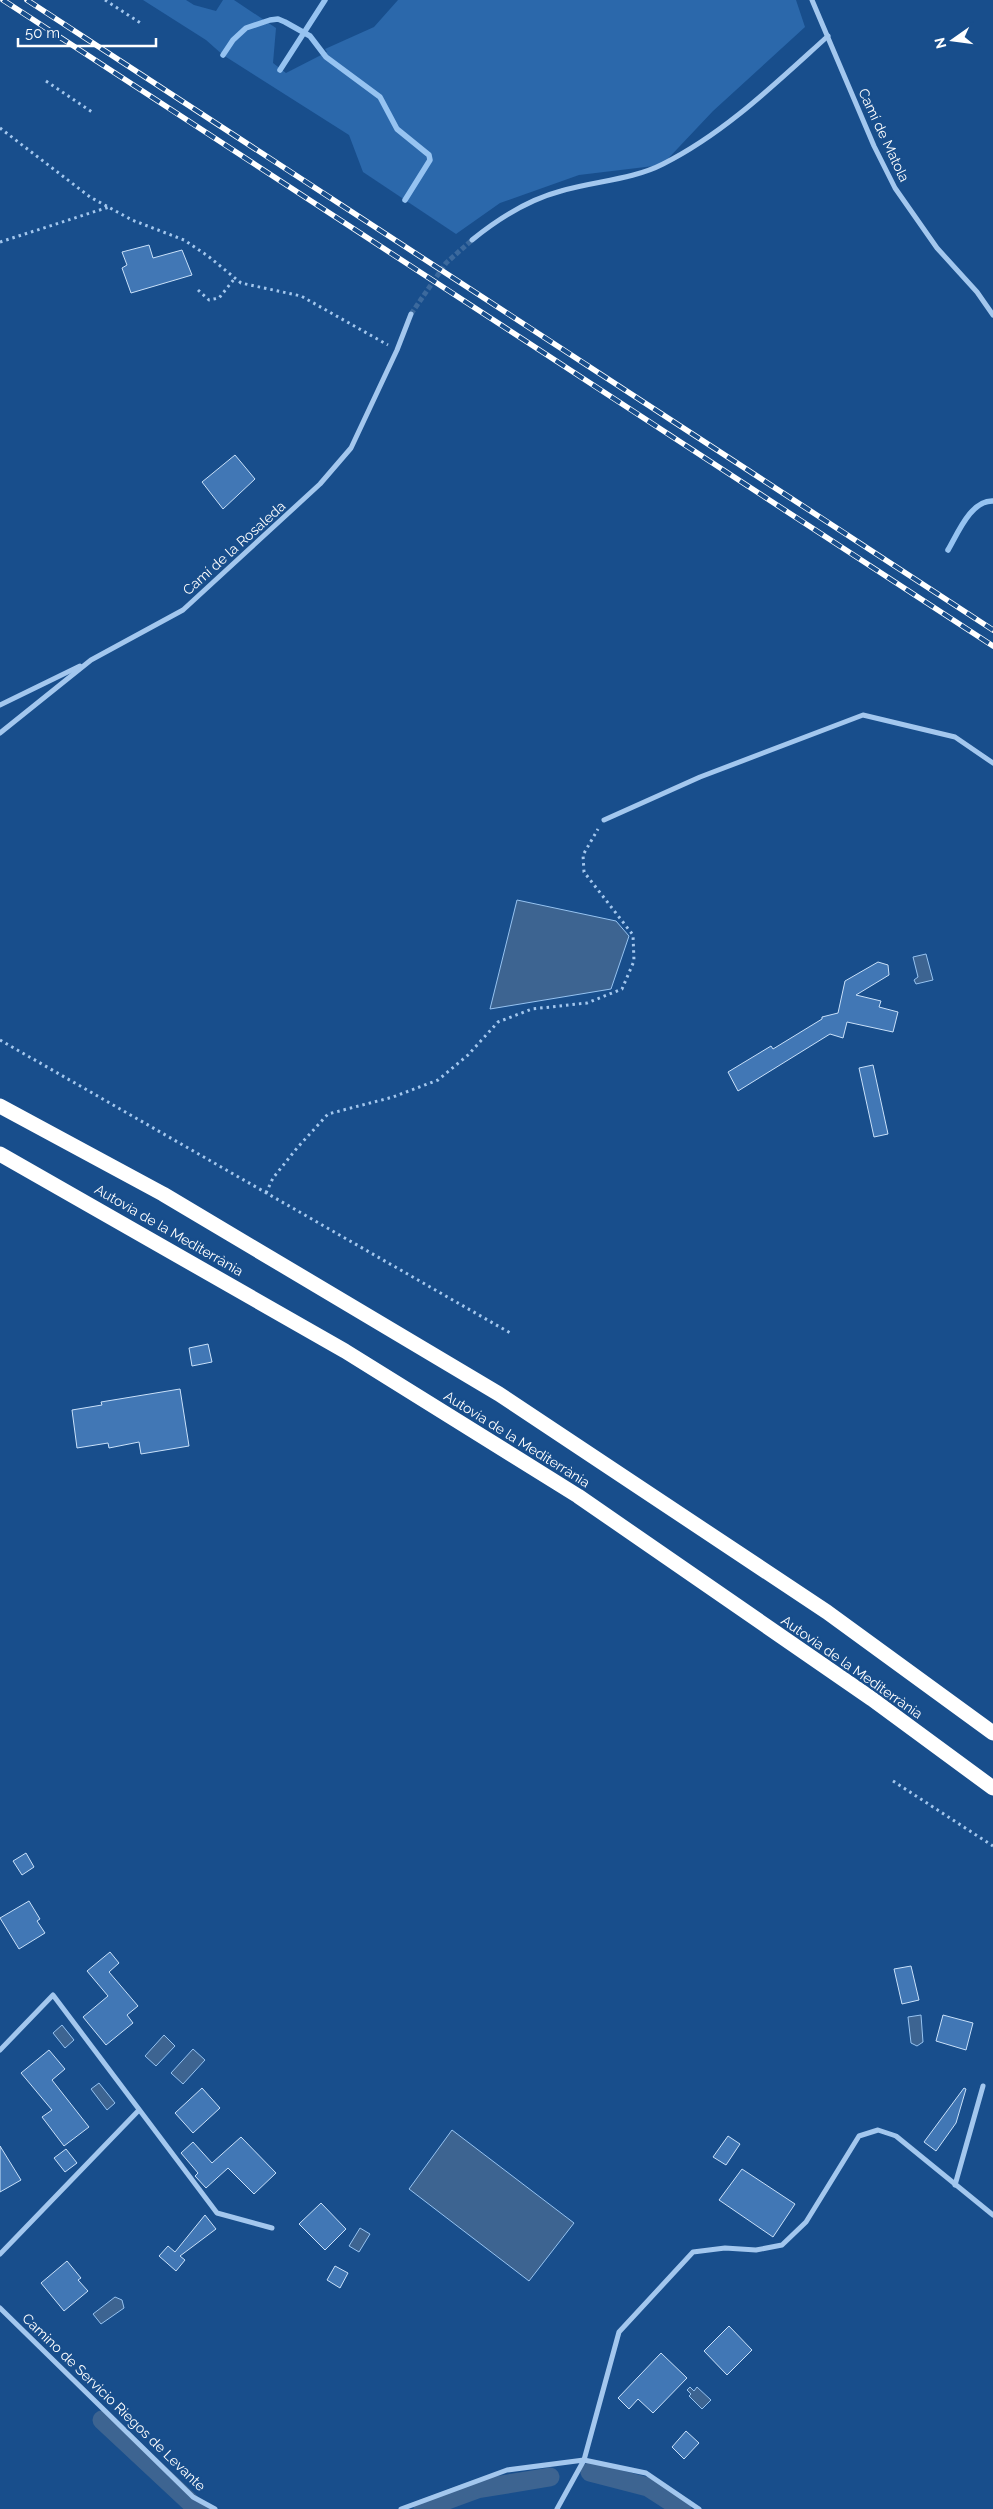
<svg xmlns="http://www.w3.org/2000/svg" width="993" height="2509" font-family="Raleway,sans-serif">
  <rect width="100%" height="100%" fill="#184e8c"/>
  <polygon fill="#2b68ab" points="143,0 186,0 194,5 216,11 223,0 234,0 276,28 273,63 286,73 327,52 325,49 374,27 398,0 796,0 805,27 713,111 662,165 579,175 500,203 456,234 363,172 349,135 223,55 206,40"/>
  <g fill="#3d6491" stroke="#96c3f1">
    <polygon points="517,900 616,921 629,936 611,989 490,1009"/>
    <polygon points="926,954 933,980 916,984 914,980 918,977 913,957"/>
    <polygon points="921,2015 923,2042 917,2046 911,2043 908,2017"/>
    <polygon points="62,2025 74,2040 65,2048 53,2033"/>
    <polygon points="164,2035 175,2046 156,2066 145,2056"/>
    <polygon points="193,2049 205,2060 183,2084 171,2073"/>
    <polygon points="99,2083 115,2103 107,2110 91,2089"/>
    <polygon points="452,2130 574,2223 529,2281 409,2189"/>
    <polygon points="360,2228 370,2234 359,2252 349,2246"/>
    <polygon points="115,2297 122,2300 124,2308 101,2324 93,2314"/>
    <polygon points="690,2387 694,2391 697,2387 711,2400 702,2409 689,2396 691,2394 687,2390"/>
  </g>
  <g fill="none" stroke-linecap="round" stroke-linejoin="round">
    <g stroke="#96c3f1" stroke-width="5.5">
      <polyline points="223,55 233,40 246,28 270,20 278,19 285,22 310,36 326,57 380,97 397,129 429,155 430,160 405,200"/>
      <polyline points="280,70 325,0"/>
      <path d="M948 550C958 533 971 500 993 501"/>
    </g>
    <g stroke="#3d6491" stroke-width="19">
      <polyline points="102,2420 192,2504 200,2509"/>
      <polyline points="590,2472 648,2487 682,2509"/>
      <polyline points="423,2509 477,2489 550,2477"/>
    </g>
  </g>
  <g fill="#4177b5" stroke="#c9e1fa">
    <polygon points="149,245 153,258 182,250 192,275 131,293 122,268 127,265 122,252"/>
    <polygon points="235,455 255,479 223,509 202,482"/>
    <polygon points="878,962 888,965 889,975 856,995 881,1001 879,1007 898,1012 893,1032 847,1022 843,1038 830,1034 738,1091 728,1072 771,1046 773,1049 822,1019 822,1017 838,1013 845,981"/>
    <polygon points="873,1065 888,1134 874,1137 859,1068"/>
    <polygon points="208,1344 212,1362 192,1366 189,1348"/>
    <polygon points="180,1389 189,1446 141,1454 139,1442 109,1448 108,1443 77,1448 72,1410 102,1405 101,1402"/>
    <polygon points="26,1853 34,1867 22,1875 13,1861"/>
    <polygon points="29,1901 40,1919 37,1921 45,1933 19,1949 0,1918"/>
    <polygon points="110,1952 119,1963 109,1972 138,2006 127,2015 133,2023 106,2045 83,2017 108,1996 87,1971"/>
    <polygon points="911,1966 919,2000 902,2004 894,1969"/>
    <polygon points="943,2015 973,2023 966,2050 936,2041"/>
    <polygon points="49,2050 65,2069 52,2080 89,2127 64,2146 42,2117 52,2110 21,2073"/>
    <polygon points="202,2088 220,2108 193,2133 175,2113"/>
    <polygon points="964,2088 966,2089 956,2123 936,2151 924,2142"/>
    <polygon points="728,2136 740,2144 726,2165 713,2157"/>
    <polygon points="241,2137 276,2173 254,2194 228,2168 206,2188 195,2176 198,2173 181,2153 193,2142 212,2163"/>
    <polygon points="0,2146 21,2180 0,2192"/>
    <polygon points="66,2149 77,2163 65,2172 54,2158"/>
    <polygon points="742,2169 795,2204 773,2237 719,2200"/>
    <polygon points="321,2203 346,2229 325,2250 299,2224"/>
    <polygon points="205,2215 216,2229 180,2256 185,2260 176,2271 159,2256 168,2246 175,2252"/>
    <polygon points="67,2261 81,2278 78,2280 88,2291 64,2311 41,2283"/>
    <polygon points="335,2266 348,2273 340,2288 327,2280"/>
    <polygon points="729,2326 752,2350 727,2375 704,2351"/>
    <polygon points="661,2353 687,2378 653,2413 638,2399 629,2409 618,2398"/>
    <polygon points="686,2431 699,2443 684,2459 672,2447"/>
  </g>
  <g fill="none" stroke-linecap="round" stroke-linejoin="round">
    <polyline stroke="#3b699d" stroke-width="5" stroke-dasharray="5 2.5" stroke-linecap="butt" points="411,314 446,263 472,240"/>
    <g stroke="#a3c7ee" stroke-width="3" stroke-dasharray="2.5 4" stroke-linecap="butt">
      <polyline points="105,0 142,24"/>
      <polyline points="46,81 92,112"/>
      <polyline points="0,128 90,197 132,220 184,240 208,256 241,283 301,296 388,345"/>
      <polyline points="0,242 109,207"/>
      <polyline points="198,290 209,300 219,298 235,278"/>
      <polyline points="0,1040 512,1334"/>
      <polyline points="266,1193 273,1178 297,1148 328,1114 393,1097 438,1080 468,1055 498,1022 532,1009 587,1003 622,989 634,961 633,935 584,872 583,855 598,829"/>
      <polyline points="893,1781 993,1846"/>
    </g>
    <g stroke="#a3c7ee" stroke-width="5">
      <polyline points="812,0 874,146 895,188 937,248 977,292 993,315"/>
      <path d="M472 240C499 218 527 200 561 191 594 181 632 180 663 164 725 133 777 82 828 36"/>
      <polyline points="0,705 80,666"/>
      <polyline points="0,733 91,660 183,610 320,484 351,448 397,350 411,314"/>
      <polyline points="604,820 700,777 863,715 955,737 993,763"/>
      <polyline points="0,2050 53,1995 217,2213 272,2228"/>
      <polyline points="955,2185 983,2086"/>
      <polyline points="0,2254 139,2110"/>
      <polyline points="0,2308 193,2497 215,2509"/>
      <polyline points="401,2509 507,2470 584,2460 646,2473 699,2509"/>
      <polyline points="557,2509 584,2460 619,2332 693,2252 725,2248 756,2250 782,2245 806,2222 859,2136 878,2130 896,2136 993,2215"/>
    </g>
    <g stroke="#fff" stroke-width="15">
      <polyline points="0,1106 163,1194 499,1394 827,1612 993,1733"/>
      <polyline points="0,1154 345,1351 578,1496 872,1699 993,1788"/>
    </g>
    <defs>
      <g id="rail">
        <polyline points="3,0 993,646"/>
        <polyline points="27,0 993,630"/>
      </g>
    </defs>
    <use href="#rail" stroke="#fff" stroke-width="5.5"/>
    <use href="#rail" stroke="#184e8c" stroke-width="4" stroke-dasharray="11" stroke-linecap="butt"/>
  </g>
  <g text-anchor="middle" stroke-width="4.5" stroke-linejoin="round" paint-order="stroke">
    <g font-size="14" fill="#fff" stroke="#184e8c">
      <text transform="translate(884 135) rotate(65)" y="5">Camí de Matola</text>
      <text transform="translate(234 548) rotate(-42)" y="5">Camí de la Rosaleda</text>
      <text transform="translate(169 1230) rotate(30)" y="5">Autovia de la Mediterrània</text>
      <text transform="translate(517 1439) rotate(32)" y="5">Autovia de la Mediterrània</text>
      <text transform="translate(852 1667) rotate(35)" y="5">Autovia de la Mediterrània</text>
      <text transform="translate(114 2402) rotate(44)" y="5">Camino de Servicio Riegos de Levante</text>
    </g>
  </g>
  <g transform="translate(953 40) rotate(256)" stroke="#184e8c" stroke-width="4" paint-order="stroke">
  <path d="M0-4L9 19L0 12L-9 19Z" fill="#ffffff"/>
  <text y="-8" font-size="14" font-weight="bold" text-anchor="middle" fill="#ffffff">N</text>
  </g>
  <path d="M18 38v8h138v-8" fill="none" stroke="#ffffff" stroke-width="2.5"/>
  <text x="25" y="38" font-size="15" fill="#ffffff" stroke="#184e8c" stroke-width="4" paint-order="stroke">50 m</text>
</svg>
